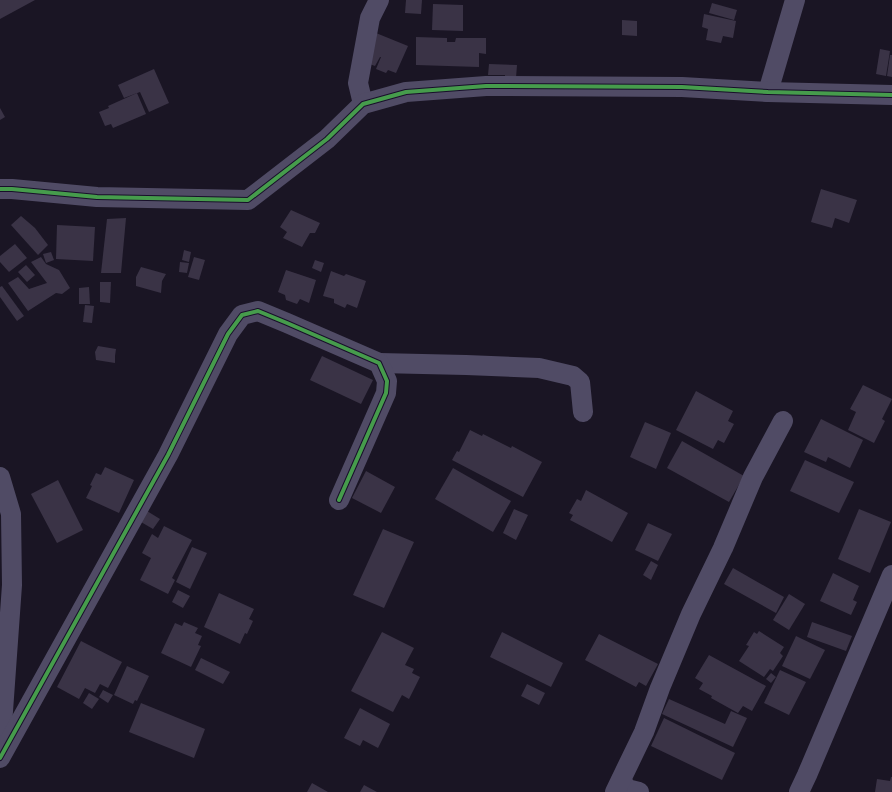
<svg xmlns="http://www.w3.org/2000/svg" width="892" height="792" font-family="Raleway,sans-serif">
  <rect width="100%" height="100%" fill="#1a1524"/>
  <g fill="#3a3346">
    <polygon points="0,0 35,0 0,19"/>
    <polygon points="406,0 422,0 421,14 405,13"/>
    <polygon points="712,3 737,10 734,20 709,13"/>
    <polygon points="433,4 463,5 463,31 432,30"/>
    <polygon points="704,14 736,21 733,38 723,36 721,43 706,40 708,29 702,27"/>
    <polygon points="622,20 637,21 637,36 622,35"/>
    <polygon points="376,33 408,46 396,73 388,70 386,73 376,69 381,57 380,57 375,66 364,62"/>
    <polygon points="416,37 447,38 447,42 455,42 456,38 486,38 486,54 479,53 479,67 416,65"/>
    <polygon points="880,49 890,51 886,76 876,74"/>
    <polygon points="890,55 892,55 892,77 887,76"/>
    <polygon points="489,64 517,65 516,78 505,78 505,75 488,75"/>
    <polygon points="154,69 169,103 149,112 140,92 124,98 118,85"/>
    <polygon points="137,93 146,114 113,128 111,124 105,126 99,112 109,108 108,106"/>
    <polygon points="0,108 5,117 0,120"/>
    <polygon points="821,189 857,200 849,223 835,218 832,228 811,222"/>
    <polygon points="291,210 320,223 315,233 310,233 302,247 283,238 287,232 280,227"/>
    <polygon points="21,216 35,228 48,245 38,255 11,225"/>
    <polygon points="126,218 121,273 101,273 107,219"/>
    <polygon points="57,225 95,227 93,261 56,259"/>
    <polygon points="15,244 27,258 9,272 0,262 0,256"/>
    <polygon points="184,250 191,252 189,262 182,260"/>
    <polygon points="51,252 54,260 46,263 43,254"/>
    <polygon points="41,257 46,264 59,270 70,288 62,294 56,293 28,311 8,283 18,277 29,289 47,283 31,262"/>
    <polygon points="194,257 205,260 199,280 188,277"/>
    <polygon points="315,260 324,263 321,272 312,268"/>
    <polygon points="180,262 189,263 187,273 179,272"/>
    <polygon points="26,265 35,275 27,282 18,272"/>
    <polygon points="141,267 166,274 162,281 161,293 136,286 136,277"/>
    <polygon points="286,270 316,280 309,303 300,299 297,304 286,300 285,295 278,292"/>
    <polygon points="331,271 344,276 346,274 366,281 357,308 347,304 345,308 334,303 334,299 323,296"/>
    <polygon points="100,282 111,282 110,303 100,302"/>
    <polygon points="2,286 24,316 17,321 0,297 0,287"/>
    <polygon points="89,287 90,304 79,304 79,288"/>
    <polygon points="85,305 94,306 92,323 83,322"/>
    <polygon points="98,346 116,349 115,356 115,363 96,360 95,352"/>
    <polygon points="322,356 373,380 361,404 310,380"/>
    <polygon points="863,385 892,399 882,419 885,421 874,443 848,430 856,412 850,409"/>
    <polygon points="696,391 733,411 728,421 734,424 724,443 718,440 713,449 676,430"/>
    <polygon points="821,419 863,440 850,468 828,457 826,462 804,452"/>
    <polygon points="645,422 671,433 656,469 630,457"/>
    <polygon points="470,430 482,436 483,434 511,448 512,446 542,462 523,497 452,460 457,451 459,452"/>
    <polygon points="682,441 744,476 729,502 667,468"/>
    <polygon points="805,460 854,482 839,513 790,491"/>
    <polygon points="105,467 134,480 119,513 86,498 92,486 90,485 96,473 101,475"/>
    <polygon points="453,468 511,501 493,532 435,499"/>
    <polygon points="366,471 395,487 381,513 352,498"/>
    <polygon points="58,480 83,530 57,543 31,494"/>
    <polygon points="586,490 628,513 612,542 570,520 573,515 569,513 577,499 581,501"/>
    <polygon points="514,509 528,515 516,540 503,533"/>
    <polygon points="859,509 891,522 870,573 838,559"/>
    <polygon points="147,511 160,519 153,529 141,522"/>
    <polygon points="648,523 672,534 658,561 635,550"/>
    <polygon points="164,526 192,540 172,578 175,580 168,594 140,580 151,558 142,553 152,534 158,538"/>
    <polygon points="383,529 414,542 384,608 353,595"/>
    <polygon points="192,547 207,553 190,589 176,582"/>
    <polygon points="651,561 658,565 651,580 643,575"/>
    <polygon points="733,568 784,597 776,613 724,584"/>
    <polygon points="833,573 859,586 853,600 857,602 851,615 820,601"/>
    <polygon points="178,590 190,596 183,608 172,602"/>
    <polygon points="219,593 254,609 249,619 253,621 247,634 245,633 240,644 204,627"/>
    <polygon points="789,594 805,604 789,630 773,620"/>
    <polygon points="184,622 198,628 195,633 202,636 198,645 201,646 191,667 161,653 175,623 182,626"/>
    <polygon points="812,622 852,636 846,651 807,637"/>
    <polygon points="759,631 784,647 780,653 783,656 773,671 770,669 764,677 739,661 749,646 746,645 754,632 757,634"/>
    <polygon points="382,632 414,648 405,665 414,669 412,673 420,677 409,699 402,695 393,712 351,691"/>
    <polygon points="502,632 563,663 551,687 490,657"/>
    <polygon points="599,634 658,664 646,686 639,682 636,687 585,660"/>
    <polygon points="796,636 825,650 810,679 782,666"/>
    <polygon points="81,641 122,662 108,688 100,684 95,693 85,688 79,699 57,687"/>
    <polygon points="709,655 766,686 752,711 743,706 738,713 711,698 712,696 699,689 703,683 695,678"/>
    <polygon points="201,658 230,672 223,684 195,670"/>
    <polygon points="127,666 149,676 137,701 135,700 133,704 114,695"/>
    <polygon points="780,670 806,682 789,715 764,703"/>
    <polygon points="771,673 776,677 771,683 766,679"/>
    <polygon points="527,684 545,693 539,705 521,696"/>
    <polygon points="103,690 113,695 108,703 99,697"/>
    <polygon points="89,693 99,699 92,709 83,703"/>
    <polygon points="669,699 725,724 731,711 747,718 733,747 662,714"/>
    <polygon points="141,703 205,729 194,758 129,732"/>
    <polygon points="360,708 390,724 378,748 363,740 360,746 344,738"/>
    <polygon points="664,718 735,753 722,780 651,746"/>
    <polygon points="891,777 892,777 892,792 875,792 877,779 890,781"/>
    <polygon points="312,783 328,792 307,792"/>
    <polygon points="364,785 377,792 360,792"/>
  </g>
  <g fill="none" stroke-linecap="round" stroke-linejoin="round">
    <g stroke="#504b65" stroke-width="20">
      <polyline points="768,92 795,0"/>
      <polyline points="363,104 358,83 370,18 379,0"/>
      <polyline points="0,189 12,189 97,197 248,200 327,139 363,104 406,92 486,86 682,87 768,92 892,95"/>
      <polyline points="379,363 466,365 539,368 573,376 580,382 583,412"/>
      <polyline points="0,477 11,514 12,585 0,753"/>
      <polyline points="0,758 168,455 228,334 242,315 258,311 287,323 379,363 387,381 386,393 339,500"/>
      <polyline points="621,780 627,789 639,792"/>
      <polyline points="615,792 644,732 660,688 691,614 723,548 753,477 783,421"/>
      <polyline points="799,792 807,775 892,575"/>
    </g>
    <defs>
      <g id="cycleway">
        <polyline points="0,189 12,189 97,197 248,200 327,139 363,104 406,92 486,86 682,87 768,92 892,95"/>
        <polyline points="0,758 168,455 228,334 242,315 258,311 287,323 379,363 387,381 386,393 339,500"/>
      </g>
    </defs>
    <use href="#cycleway" stroke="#180f2a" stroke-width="6"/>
    <use href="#cycleway" stroke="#469c4c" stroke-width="4"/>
  </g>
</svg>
